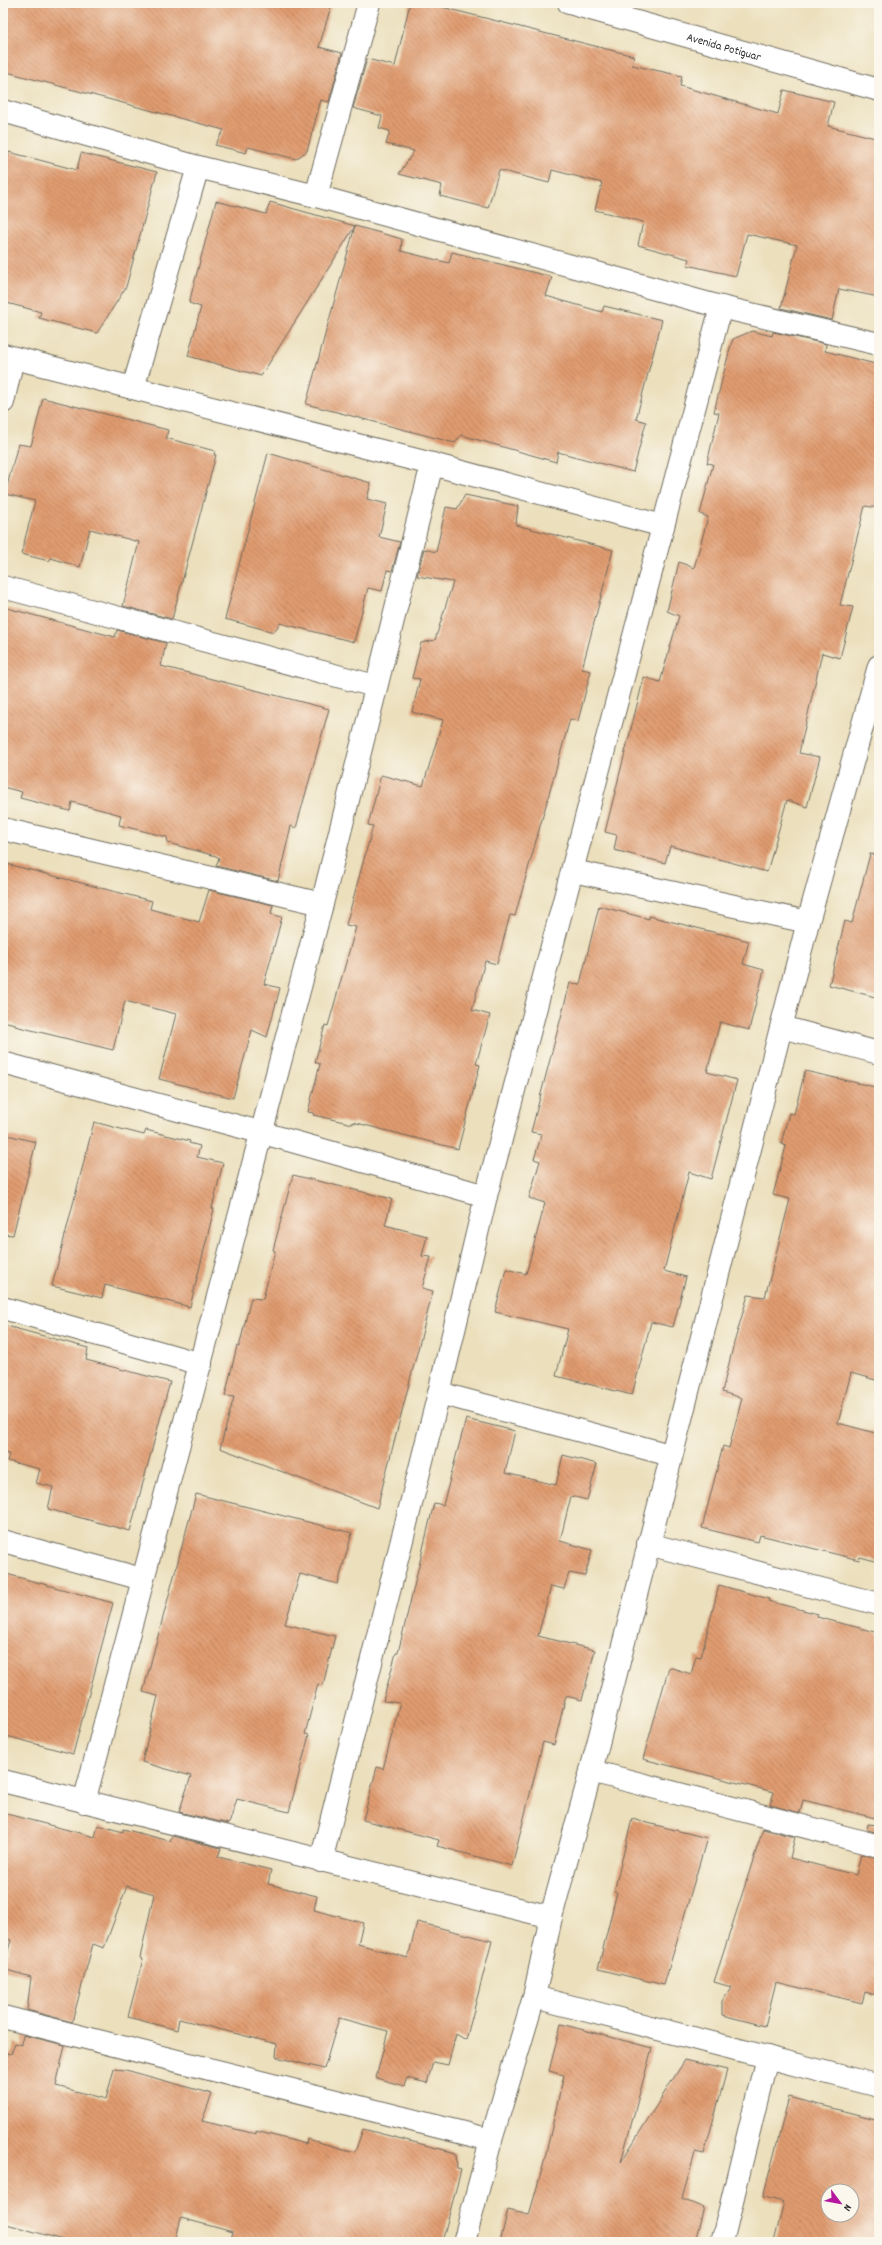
<svg xmlns="http://www.w3.org/2000/svg" width="882" height="2245" font-family="Dekko,sans-serif">
  <defs>
    <pattern id="building-back-hatch" width="6" height="6" patternUnits="userSpaceOnUse"><rect width="6" height="6" fill="#e09b6f"/><path d="M-1 5l2 2M0 0l6 6M5-1l2 2" fill="none" stroke="#b67f5b"/></pattern>
  </defs>
  <rect width="100%" height="100%" fill="#fbf7ec"/>
  <filter id="ink" filterUnits="userSpaceOnUse"><feTurbulence type="fractalNoise" baseFrequency=".025" numOctaves="2"/><feDisplacementMap in="SourceGraphic" scale="8" xChannelSelector="R" yChannelSelector="G"/><feConvolveMatrix kernelMatrix="1 2 1 2 8 2 1 2 1" color-interpolation-filters="sRGB"/></filter>
  <filter id="wash" filterUnits="userSpaceOnUse"><feTurbulence type="fractalNoise" baseFrequency=".012" numOctaves="4" result="noise"/><feDisplacementMap in="SourceGraphic" scale="16" xChannelSelector="R" yChannelSelector="G"/><feGaussianBlur stdDeviation="0.9" result="paint"/><feColorMatrix in="noise" values="0 0 0 0 0 0 0 0 0 0 0 0 0 0 0 0 0 1.4 0 .05"/><feComposite in="paint" operator="in"/></filter>
  <g filter="url(#wash)">
    <rect width="100%" height="100%" fill="#ebdfbc"/>
    <g id="blocks">
      <g fill="url(#building-back-hatch)" fill-rule="evenodd">
        <polygon points="3,3 332,3 319,47 342,53 329,102 321,100 307,151 296,159 248,147 246,153 215,145 224,130 3,71"/>
        <polygon points="410,3 426,3 634,56 632,65 682,76 680,86 778,114 784,90 834,102 828,126 879,139 879,297 839,289 832,320 781,308 797,245 747,234 736,276 687,265 689,259 638,245 643,222 595,210 602,183 552,170 549,183 499,170 488,208 440,196 442,185 399,174 414,151 386,144 390,131 379,128 382,116 353,108 367,59 395,66"/>
        <polygon points="9,152 77,170 81,153 157,172 126,287 97,333 39,318 41,312 3,302 3,176"/>
        <polygon points="216,201 266,214 270,202 355,226 261,376 188,356 201,307 189,303"/>
        <polygon points="355,226 402,239 401,251 449,263 452,252 552,277 546,296 602,312 604,306 662,320 636,419 646,422 633,472 558,452 556,462 461,435 455,443 306,404"/>
        <polygon points="752,331 772,336 773,332 826,344 825,351 879,365 879,508 865,506 840,605 853,607 840,658 822,653 799,753 820,757 807,807 787,800 767,872 670,846 665,863 614,850 617,835 605,832 644,677 660,682 679,616 667,611 679,562 694,568 708,517 700,514 713,464 707,463 719,413 714,412 730,348 733,339"/>
        <polygon points="43,398 168,430 166,438 215,451 214,455 216,455 172,619 123,606 139,542 90,529 80,567 51,558 49,561 21,554 35,501 5,494 18,444 31,446"/>
        <polygon points="268,453 371,483 367,499 387,504 379,537 400,542 392,571 387,570 382,591 368,588 354,642 280,623 274,632 225,619"/>
        <polygon points="465,495 518,506 516,525 613,550 582,669 591,671 578,721 570,719 515,916 510,915 497,964 485,961 472,1010 490,1015 476,1064 480,1065 458,1149 353,1122 353,1124 313,1115 314,1113 308,1112 320,1064 315,1062 325,1025 328,1026 356,927 346,925 373,826 368,825 381,775 423,786 443,720 412,712 420,679 412,678 421,643 435,640 453,582 417,576 424,549 436,552 446,507 457,509"/>
        <polygon points="3,607 115,637 117,630 166,643 161,666 329,709 296,828 291,826 278,881 216,866 219,858 216,856 168,843 167,837 119,825 121,815 72,802 70,811 20,798 22,792 3,787"/>
        <polygon points="870,854 879,855 879,998 829,985 845,921 852,923"/>
        <polygon points="3,863 152,901 150,909 199,922 209,890 273,905 271,914 282,917 264,984 280,988 267,1037 252,1030 233,1098 159,1079 176,1014 125,1001 113,1050 15,1026 15,1024 3,1021"/>
        <polygon points="599,906 649,919 649,916 749,941 743,964 764,970 749,1030 720,1022 707,1072 737,1080 711,1179 689,1172 664,1271 686,1277 673,1327 651,1322 632,1395 556,1376 568,1329 495,1312 506,1269 526,1274 545,1203 529,1198 540,1161 534,1159 542,1134 531,1132 570,983 580,984"/>
        <polygon points="805,1071 879,1088 879,1381 851,1373 838,1423 879,1434 879,1562 860,1557 859,1560 760,1535 758,1542 702,1528 723,1446 729,1448 742,1398 722,1392 734,1343 748,1295 765,1297 790,1199 773,1195 786,1146 781,1144 789,1113 794,1114"/>
        <polygon points="94,1122 144,1135 146,1130 190,1141 189,1143 200,1146 197,1157 223,1163 212,1208 214,1209 190,1307 105,1285 102,1298 52,1286"/>
        <polygon points="3,1134 36,1142 13,1235 3,1234"/>
        <polygon points="293,1175 392,1199 385,1225 427,1236 422,1256 431,1257 422,1288 433,1291 377,1508 220,1448 234,1397 225,1396 237,1346 239,1347 251,1298 263,1299 275,1251 273,1250"/>
        <polygon points="3,1325 88,1348 86,1360 170,1382 130,1531 48,1509 53,1487 36,1483 40,1469 7,1461 9,1454 3,1453"/>
        <polygon points="466,1419 515,1431 505,1473 556,1485 563,1455 597,1464 587,1500 571,1496 560,1541 592,1550 585,1576 569,1573 564,1589 551,1586 538,1636 595,1650 582,1700 566,1696 554,1745 543,1742 512,1866 437,1846 439,1840 363,1820 377,1767 383,1769 400,1703 383,1701 396,1653 398,1653 434,1503 443,1505"/>
        <polygon points="196,1494 352,1533 338,1584 300,1574 285,1624 335,1636 323,1685 318,1684 305,1734 309,1735 289,1812 237,1799 229,1824 179,1812 191,1776 142,1762 158,1696 143,1692"/>
        <polygon points="3,1573 113,1603 73,1754 3,1735"/>
        <polygon points="719,1585 769,1599 768,1601 818,1614 817,1617 879,1633 879,1819 803,1800 800,1813 770,1805 774,1792 643,1759 669,1667 691,1674 696,1656 701,1657"/>
        <polygon points="3,1813 95,1837 98,1825 123,1832 123,1829 170,1841 172,1836 221,1848 218,1857 271,1870 268,1884 317,1896 314,1910 363,1923 358,1944 408,1958 417,1922 492,1941 466,2040 456,2034 448,2065 433,2062 427,2083 407,2078 404,2086 376,2078 388,2031 339,2018 324,2069 276,2057 277,2044 179,2019 177,2030 128,2017 143,1959 140,1958 154,1894 127,1886 104,1948 93,1944 72,2022 27,2010 31,1977 3,1969 11,1940 3,1938"/>
        <polygon points="632,1819 707,1838 664,1985 598,1969 617,1892 614,1892"/>
        <polygon points="868,1824 879,1825 879,1833 867,1830"/>
        <polygon points="763,1829 795,1837 790,1858 856,1875 861,1854 879,1858 879,1996 865,1992 862,2003 776,1982 765,2026 722,2015 722,2001 731,1987 714,1982"/>
        <polygon points="561,2024 652,2048 621,2162 685,2060 727,2070 704,2154 695,2152 682,2199 704,2208 695,2242 500,2242 508,2210 529,2215 543,2166 564,2075 549,2071"/>
        <polygon points="23,2035 65,2045 56,2086 106,2099 114,2069 126,2070 212,2094 202,2121 256,2134 256,2131 306,2144 307,2139 355,2152 363,2129 456,2153 457,2169 461,2170 442,2242 230,2242 233,2232 181,2218 175,2242 71,2242 3,2223 3,2052 11,2054 15,2043 22,2045"/>
        <path d="M789 2097 879 2120V2242H774L784 2202 763 2197ZM828 2191H852V2215H828Z"/>
      </g>
    </g>
  </g>
  <g filter="url(#ink)">
    <use href="#blocks" fill-opacity="0" stroke="#6e6a5e" stroke-width="1"/>
    <g fill="none" stroke-linecap="round" stroke-linejoin="round">
      <defs>
        <g id="minor">
          <polyline points="3,111 198,167 316,196 721,307 879,344"/>
          <polyline points="316,196 369,3"/>
          <polyline points="3,355 432,464 663,526"/>
          <polyline points="133,388 198,167"/>
          <polyline points="3,402 13,358"/>
          <polyline points="3,587 375,686"/>
          <polyline points="3,829 322,904"/>
          <polyline points="573,871 808,922"/>
          <polyline points="782,1027 879,1053"/>
          <polyline points="3,1063 263,1133 486,1196"/>
          <polyline points="3,1308 201,1364"/>
          <polyline points="439,1393 670,1455"/>
          <polyline points="3,1541 142,1579"/>
          <polyline points="648,1544 879,1604"/>
          <polyline points="591,1771 879,1846"/>
          <polyline points="3,1781 551,1917"/>
          <polyline points="84,1802 322,904 432,464"/>
          <polyline points="321,1861 439,1393 486,1196 721,307"/>
          <polyline points="534,1997 879,2086"/>
          <polyline points="3,2017 491,2140"/>
          <polyline points="722,2242 767,2057"/>
        </g>
        <g id="tertiary">
          <path id="s1" d="M569 3 879 90"/>
          <polyline points="464,2242 491,2140 534,1997 551,1917 591,1771 808,922 879,666"/>
        </g>
      </defs>
      <use href="#minor" stroke="#6e6a5e" stroke-width="24"/>
      <use href="#tertiary" stroke="#6e6a5e" stroke-width="24"/>
      <use href="#minor" stroke="#fff" stroke-width="22"/>
      <use href="#tertiary" stroke="#fff" stroke-width="22"/>
    </g>
  </g>
  <g text-anchor="middle" stroke-width="3" stroke-linejoin="round" paint-order="stroke">
    <g font-size="12" fill="#2b2b2b" stroke="#fbf7ec">
      <text dy="4" stroke="none"><textPath href="#s1" startOffset="161">Avenida Potiguar</textPath></text>
    </g>
  </g>
  <rect width="882" height="2245" fill="none" stroke="#fbf7ec" stroke-width="16"/>
  <g transform="translate(840 2203) rotate(122)"><circle r="19" fill="#fbf7ec" stroke="#a8a59f"/>
  <path d="M0-3L7 15L0 10L-7 15Z" fill="#b5179e"/>
  <text y="-6" font-size="11" font-weight="bold" text-anchor="middle" fill="#2b2b2b">N</text>
  </g>
</svg>
